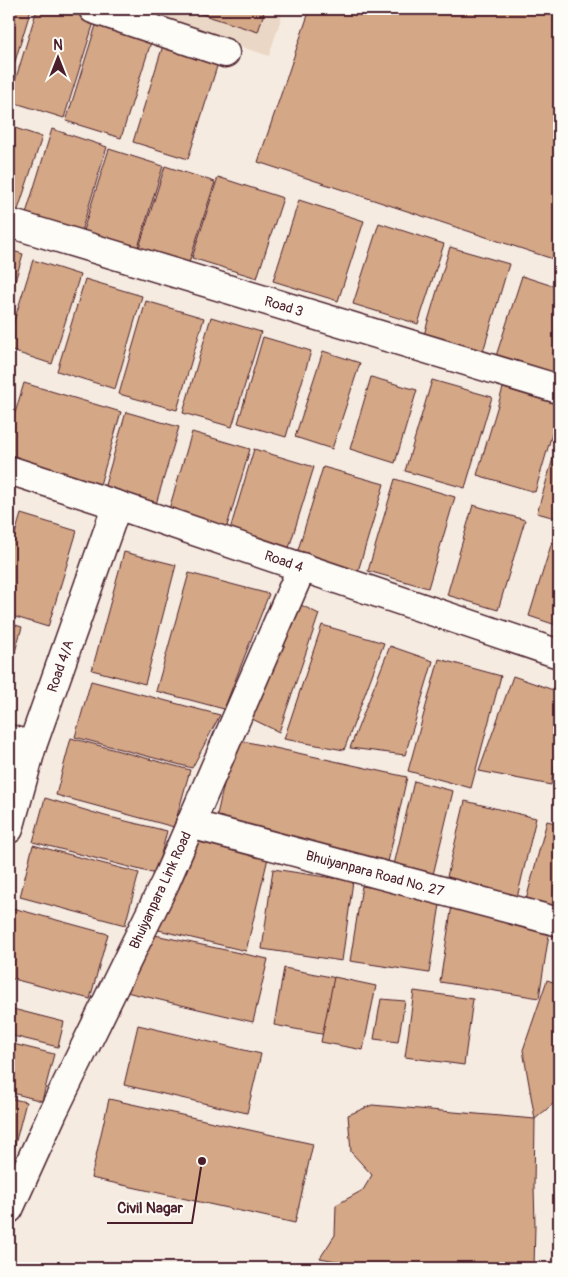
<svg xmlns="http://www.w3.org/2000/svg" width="568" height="1277" font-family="Pangolin,sans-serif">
  <rect width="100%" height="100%" fill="#f5ebe0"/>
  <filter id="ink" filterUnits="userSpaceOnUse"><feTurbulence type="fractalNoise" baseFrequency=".02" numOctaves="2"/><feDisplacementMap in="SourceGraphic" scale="10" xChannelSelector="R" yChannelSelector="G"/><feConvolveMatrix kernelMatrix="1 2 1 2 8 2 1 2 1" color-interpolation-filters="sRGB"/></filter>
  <g filter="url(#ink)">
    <polygon fill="#ebd7c5" points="127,9 185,9 258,32 265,9 284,9 269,56"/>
    <g fill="#d4a786" stroke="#4a1f2b">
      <polygon points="9,9 31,9 9,81"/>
      <polygon points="37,9 61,9 95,19 64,118 9,101"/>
      <polygon points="185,9 265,9 258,32"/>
      <polygon points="310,9 559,9 559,261 258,162"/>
      <polygon points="97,22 152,39 121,138 66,121"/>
      <polygon points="164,42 219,60 188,159 133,142"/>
      <polygon points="9,126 42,137 17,213 9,211"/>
      <polygon points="52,129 107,147 79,238 24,220"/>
      <polygon points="109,149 163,166 135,257 80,240"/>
      <polygon points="165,166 215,182 187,269 137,254"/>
      <polygon points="218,177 283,198 257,278 192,258"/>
      <polygon points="299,200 364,221 338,301 273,281"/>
      <polygon points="379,223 444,244 418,324 353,304"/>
      <polygon points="450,247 509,264 482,355 423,338"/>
      <polygon points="9,250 23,254 9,302"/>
      <polygon points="33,260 80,275 52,364 9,350 9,337"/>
      <polygon points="522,276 559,288 559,376 496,356"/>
      <polygon points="85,279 142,296 115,389 57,371"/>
      <polygon points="146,301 204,318 177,410 119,394"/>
      <polygon points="211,317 261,332 232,427 183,413"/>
      <polygon points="263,337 311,351 286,437 238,423"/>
      <polygon points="323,351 360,363 332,449 295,437"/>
      <polygon points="371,377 417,390 395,463 350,449"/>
      <polygon points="432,380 492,397 465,488 405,471"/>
      <polygon points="24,383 121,412 95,502 9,477 9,433"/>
      <polygon points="503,388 559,405 559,410 535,492 477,475"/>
      <polygon points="126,412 179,427 153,514 101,499"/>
      <polygon points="192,432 250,449 222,543 164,526"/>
      <polygon points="559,438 559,519 537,513"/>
      <polygon points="254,449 314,467 285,561 226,543"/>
      <polygon points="323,467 384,484 356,578 295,560"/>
      <polygon points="395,479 455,497 428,588 368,571"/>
      <polygon points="473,505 525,520 498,610 447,595"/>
      <polygon points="9,509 14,510 9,528"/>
      <polygon points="21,514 77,531 48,627 9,615 9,554"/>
      <polygon points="556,529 559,530 559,626 529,616"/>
      <polygon points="124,552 176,565 145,684 92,670"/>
      <polygon points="189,573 269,594 224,709 156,691"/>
      <polygon points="295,602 319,614 279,732 248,717"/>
      <polygon points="9,623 22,627 9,673"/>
      <polygon points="322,625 384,643 344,750 284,739"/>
      <polygon points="390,646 433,661 405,755 350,748"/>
      <polygon points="439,659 501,676 471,788 408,771"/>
      <polygon points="513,676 559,692 559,742 551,785 479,771"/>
      <polygon points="91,681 220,715 192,768 75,737"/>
      <polygon points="71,738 190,770 174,827 56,795"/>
      <polygon points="234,739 407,777 388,862 215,824"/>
      <polygon points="414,781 453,791 432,879 393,869"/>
      <polygon points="45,798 105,816 167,831 156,874 33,842"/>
      <polygon points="465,801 536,818 516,902 445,885"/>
      <polygon points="547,821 559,824 559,909 526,900"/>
      <polygon points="190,840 268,858 246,951 150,928"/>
      <polygon points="33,845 139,873 125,925 20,897"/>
      <polygon points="273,869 353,881 342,961 262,949"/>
      <polygon points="362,886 441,898 429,973 350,961"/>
      <polygon points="452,905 551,921 539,998 440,982"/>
      <polygon points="9,907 108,934 90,999 9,978"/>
      <polygon points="150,934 268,959 253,1022 122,991"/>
      <polygon points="284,968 347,980 337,1037 274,1025"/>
      <polygon points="334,977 376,986 363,1050 321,1042"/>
      <polygon points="547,980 559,984 559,1099 535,1119 523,1050"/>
      <polygon points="414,991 473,999 464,1065 405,1057"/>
      <polygon points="381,999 405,1001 398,1042 374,1039"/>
      <polygon points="9,1008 64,1022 58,1047 9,1035"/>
      <polygon points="138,1025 261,1054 247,1113 124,1085"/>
      <polygon points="9,1043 54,1054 42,1101 9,1092"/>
      <polygon points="9,1098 26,1102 12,1156 9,1155"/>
      <polygon points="109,1099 313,1144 295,1223 91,1178"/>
      <polygon points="372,1105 535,1119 534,1186 535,1225 534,1268 355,1268 342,1262 320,1258 335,1235 336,1205 363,1190 372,1175 351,1152 348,1115"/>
    </g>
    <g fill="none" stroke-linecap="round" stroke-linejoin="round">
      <defs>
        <g id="minor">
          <polyline points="93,9 225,53"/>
          <polyline points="9,223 559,389"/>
          <polyline points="9,470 117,505 559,654"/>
          <polyline points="9,739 32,746"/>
          <polyline points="190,824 559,922"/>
          <polyline points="9,829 32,746 117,505"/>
          <polyline points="9,1209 53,1112 165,883 302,567"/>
        </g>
      </defs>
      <use href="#minor" stroke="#4a1f2b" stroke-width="31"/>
      <use href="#minor" stroke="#fdfcf7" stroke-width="28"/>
    </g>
  </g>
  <g text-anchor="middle" stroke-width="4" stroke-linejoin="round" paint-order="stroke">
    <g font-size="14" fill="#4a1f2b" stroke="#fdfcf7">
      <text transform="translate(284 306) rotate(17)" y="5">Road 3</text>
      <text transform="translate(284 561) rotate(19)" y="5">Road 4</text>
      <text transform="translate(60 666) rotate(-71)" y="5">Road 4/A</text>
      <text transform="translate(375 873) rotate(15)" y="5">Bhuiyanpara Road No. 27</text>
      <text transform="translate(160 890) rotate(-65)" y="5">Bhuiyanpara Link Road</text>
    </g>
  </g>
  <path fill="none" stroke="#4a1f2b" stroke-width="2" d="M202 1161L192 1223H107"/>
  <circle fill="#4a1f2b" stroke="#fdfcf7" stroke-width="2" cx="202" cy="1161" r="5"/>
  <g font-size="15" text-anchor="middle" font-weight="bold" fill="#4a1f2b" stroke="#fdfcf7" stroke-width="4" stroke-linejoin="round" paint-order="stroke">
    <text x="150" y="1213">Civil Nagar</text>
  </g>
  <rect width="568" height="1277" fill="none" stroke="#fdfcf7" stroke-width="30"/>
  <rect x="15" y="15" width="538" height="1247" fill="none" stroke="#4a1f2b" stroke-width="2" filter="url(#ink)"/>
  <g transform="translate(58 58)" stroke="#fdfcf7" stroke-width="4" paint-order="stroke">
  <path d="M0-4L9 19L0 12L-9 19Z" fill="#4a1f2b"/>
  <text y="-8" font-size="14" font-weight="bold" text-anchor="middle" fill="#4a1f2b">N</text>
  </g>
</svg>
